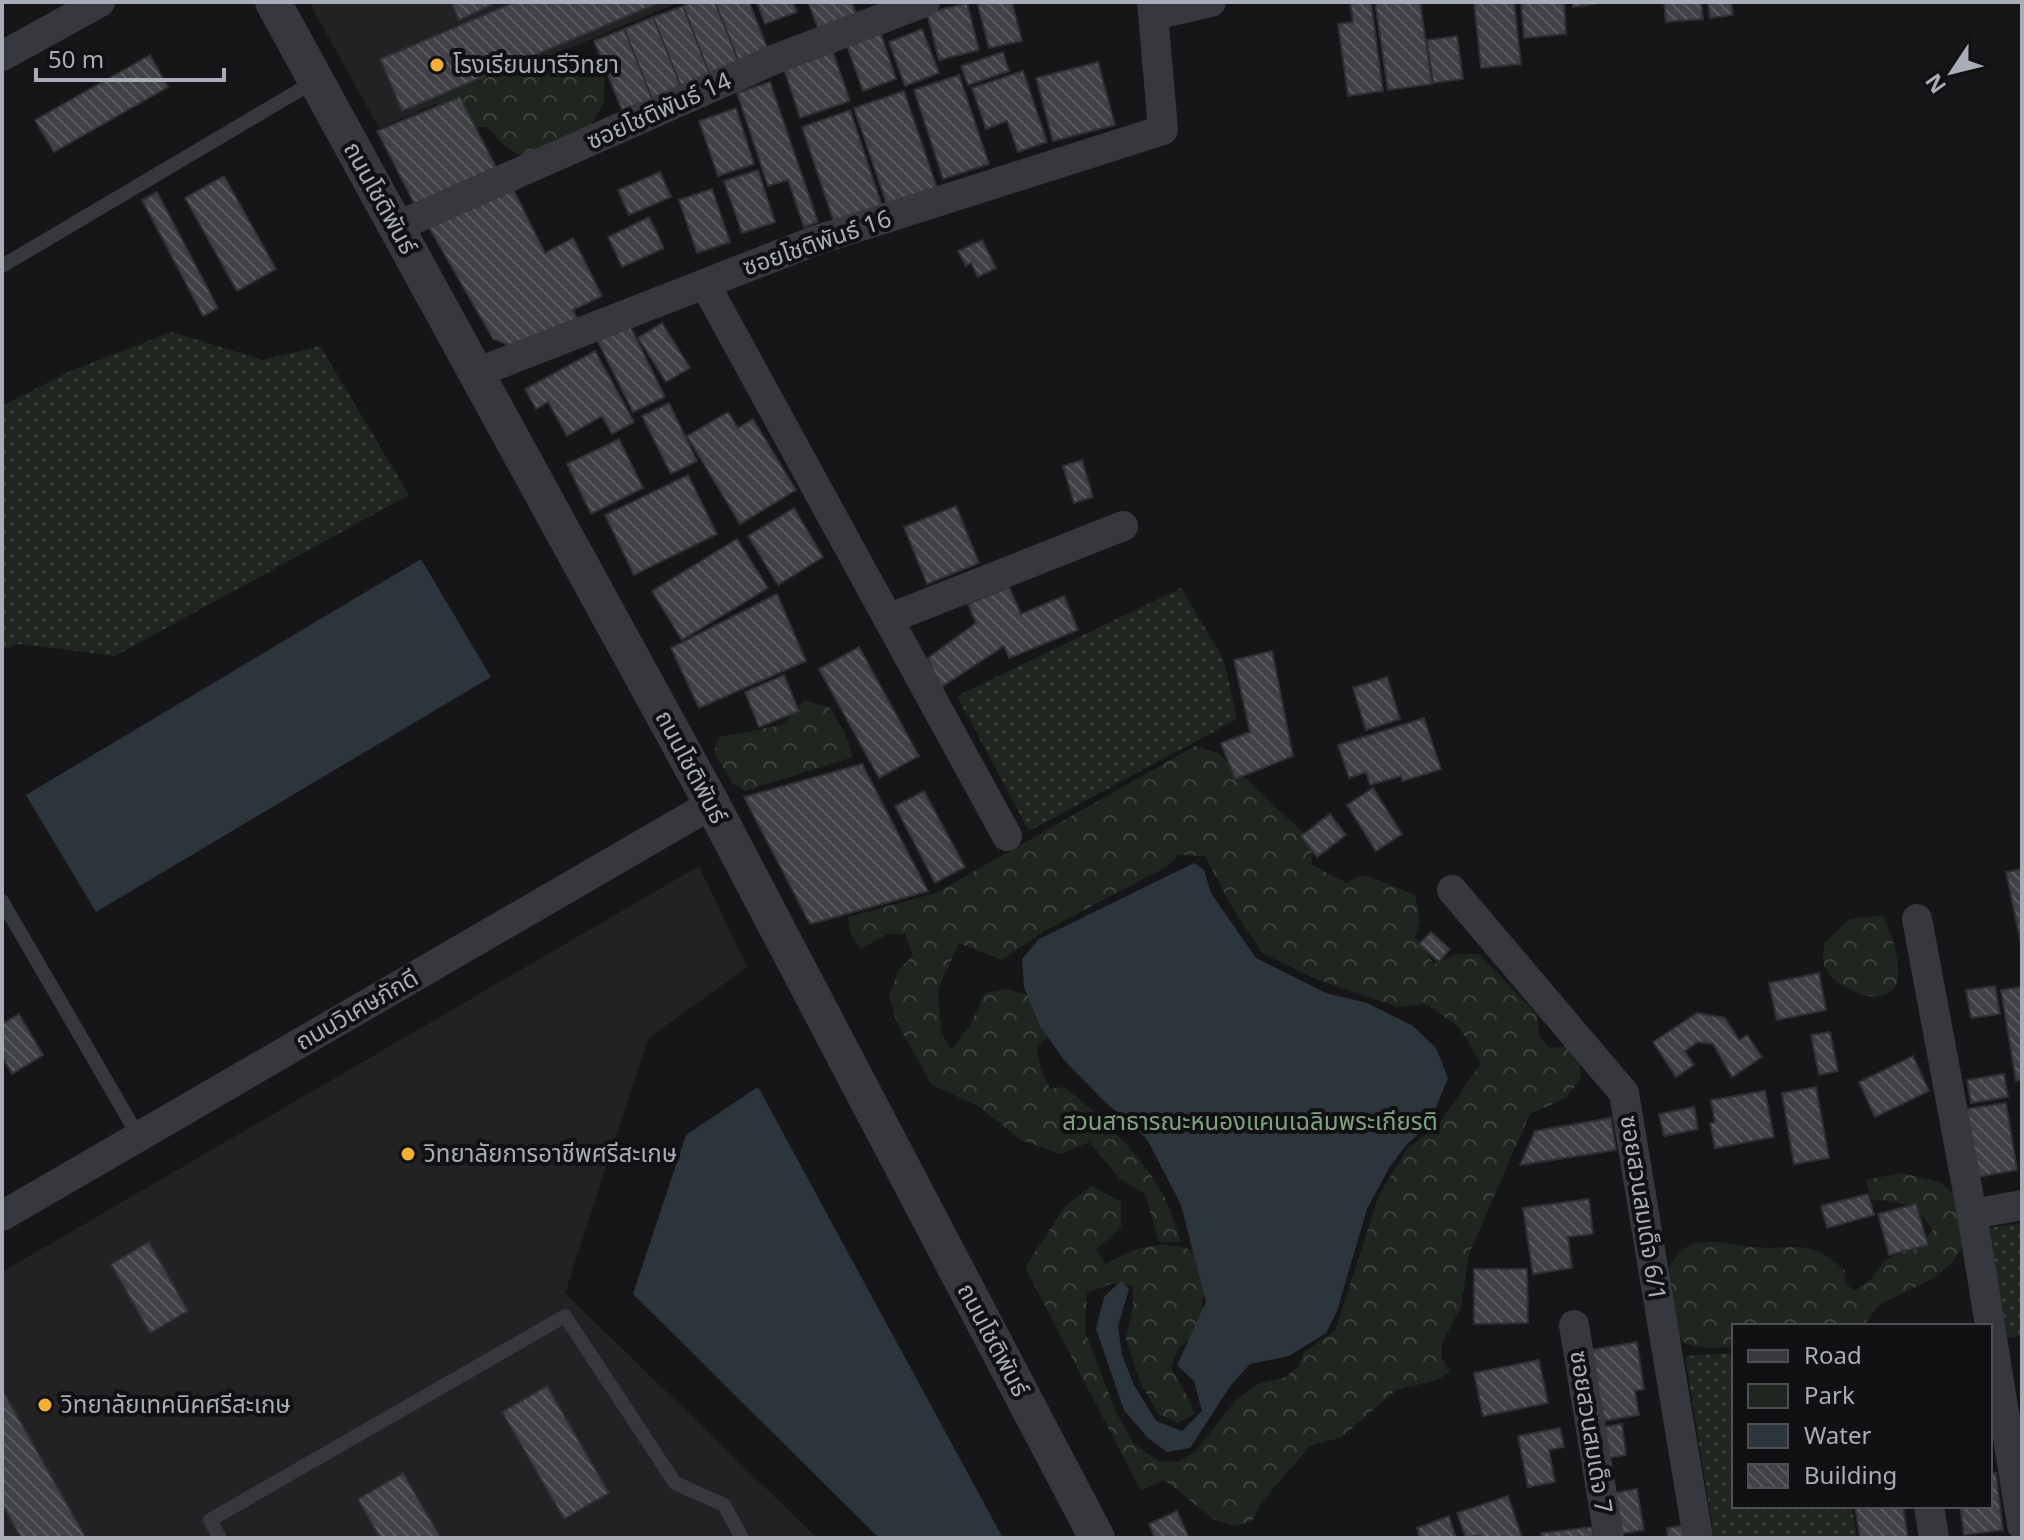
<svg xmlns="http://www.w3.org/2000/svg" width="2024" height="1540" font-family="'Noto Sans','Noto Sans Thai',sans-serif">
  <defs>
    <pattern id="green-dots" width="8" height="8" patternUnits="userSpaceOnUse" patternTransform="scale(2)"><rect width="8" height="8" fill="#1e261f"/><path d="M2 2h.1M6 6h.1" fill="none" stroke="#3c433d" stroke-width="1.8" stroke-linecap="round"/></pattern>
    <pattern id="forest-crowns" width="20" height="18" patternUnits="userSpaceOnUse" patternTransform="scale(2)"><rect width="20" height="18" fill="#1e261f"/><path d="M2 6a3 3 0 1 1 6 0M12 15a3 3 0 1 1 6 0" fill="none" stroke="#3c433d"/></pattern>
    <pattern id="building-back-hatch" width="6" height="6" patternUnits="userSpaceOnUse" patternTransform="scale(2)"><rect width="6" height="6" fill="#404145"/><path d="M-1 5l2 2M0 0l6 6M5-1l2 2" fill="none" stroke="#595a5e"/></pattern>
  </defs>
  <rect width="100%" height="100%" fill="#161618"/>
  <g fill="#222225">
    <polygon points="309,2 680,2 379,128"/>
    <polygon points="699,866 747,967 648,1039 565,1293 817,1538 2,1538 2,1272"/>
  </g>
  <g fill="url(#green-dots)">
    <polygon points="171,332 263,360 320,346 409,495 115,656 19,644 2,650 2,406 66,373"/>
    <polygon points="1181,588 1224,660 1237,719 1029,831 957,696"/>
    <polygon points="2022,1223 2022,1336 2007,1338 1989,1228"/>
    <polygon points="1734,1353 1734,1506 1852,1506 1857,1538 1714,1538 1685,1356"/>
  </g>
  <g fill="url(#forest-crowns)">
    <polygon points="573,55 588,57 604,78 604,102 589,130 523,157 507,148 487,127 451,126 439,114 437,102 442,91 492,62 548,62"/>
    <polygon points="805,700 830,708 845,733 853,757 745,791 733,784 714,753 719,737 782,725"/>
    <path d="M1195 746 1218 753 1311 840 1312 865 1347 883 1359 876 1370 877 1415 895 1420 920 1415 937 1434 964 1455 954H1479L1537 1015 1539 1034 1549 1048 1570 1046 1579 1054 1581 1078 1566 1098 1530 1114 1469 1254 1461 1307 1442 1343 1441 1357 1450 1371 1438 1380 1396 1390 1342 1437 1310 1446 1261 1503 1252 1521 1234 1526 1215 1520 1164 1480 1141 1491 1025 1267 1066 1205 1092 1186 1121 1202V1227L1096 1250 1106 1264C1140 1245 1164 1238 1202 1254L1212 1284 1201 1300 1207 1319 1196 1334 1179 1347 1171 1368 1190 1401 1194 1414 1178 1423 1159 1415 1140 1382 1126 1339 1133 1307V1286L1113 1283 1087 1293 1085 1332 1117 1414 1134 1444 1160 1462 1181 1461 1197 1449 1237 1399 1260 1383 1286 1377 1299 1366 1304 1352 1335 1331 1379 1195 1407 1149 1439 1124 1481 1063 1459 1027 1426 1004 1398 1007 1318 980 1263 954 1234 911 1205 856 1179 855 1168 866 1046 930 1002 960 959 943 938 989 941 1032 951 1050 970 1025 985 993 1005 989 1037 997 1059 1025 1037 1048 1041 1069 1050 1089 1064 1087C1099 1113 1146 1160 1166 1200 1172 1213 1176 1228 1181 1242H1159L1145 1194 1119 1178 1089 1142 1061 1154 1021 1140 978 1106 932 1085 897 1023 889 996 899 969 913 956 905 934H888L861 949 850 933 848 917 936 893Z"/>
    <path d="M1883 915C1890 932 1900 956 1898 976 1894 1015 1835 990 1825 968 1822 961 1824 950 1824 943L1850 919Z"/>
    <path d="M1901 1173 1940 1182 1965 1204 1966 1242 1953 1262 1934 1278 1879 1305 1863 1326H1734V1347C1721 1347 1701 1349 1689 1345 1667 1336 1670 1286 1669 1267 1676 1257 1683 1246 1696 1243 1715 1239 1734 1245 1752 1247 1795 1251 1809 1236 1845 1271V1283L1854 1291 1871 1279 1885 1260 1913 1248 1933 1230C1914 1202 1903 1204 1871 1199L1866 1180Z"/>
  </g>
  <g fill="#2c353c">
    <polygon points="421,559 491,677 96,912 26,795"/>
    <polygon points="1194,863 1204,870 1211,893 1256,958 1326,993 1367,1003 1413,1026 1436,1048 1448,1078 1429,1125 1407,1144 1389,1168 1367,1209 1337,1311 1326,1333 1289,1356 1250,1364 1231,1385 1190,1448 1167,1452 1147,1437 1124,1410 1096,1329 1104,1297 1121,1281 1129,1289 1118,1326 1122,1355 1134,1385 1156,1421 1182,1431 1202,1411 1194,1381 1177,1365 1206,1302 1181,1205 1147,1139 1105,1102 1064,1060 1040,1026 1024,987 1022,959 1039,939"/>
    <polygon points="758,1087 1003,1538 879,1538 633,1294 686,1135"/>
  </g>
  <g fill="url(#building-back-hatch)" stroke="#303034" stroke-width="2">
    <polygon points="451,2 498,2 459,20"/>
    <polygon points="515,2 661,2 402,111 380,59"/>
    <polygon points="692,2 715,2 740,64 710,76 683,6"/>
    <polygon points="715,2 749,2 769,52 740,64"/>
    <polygon points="757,2 793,2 797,12 765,24"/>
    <polygon points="808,2 852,2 856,14 818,28"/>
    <polygon points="977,2 1012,2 1022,41 989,48"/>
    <polygon points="1350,2 1371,2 1383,91 1348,96 1338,24 1353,22"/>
    <polygon points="1375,2 1420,2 1432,84 1388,90"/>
    <polygon points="1474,2 1514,2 1521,64 1481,68"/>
    <polygon points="1521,2 1564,2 1566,34 1524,38"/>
    <polygon points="1573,2 1606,2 1573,7"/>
    <polygon points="1664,2 1701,2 1703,19 1666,22"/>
    <polygon points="1708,2 1731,2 1733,15 1710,18"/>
    <polygon points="967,3 979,50 939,60 927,13"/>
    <polygon points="683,6 710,76 681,87 653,17"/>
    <polygon points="653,17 681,87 652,99 624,29"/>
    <polygon points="879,28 896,79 863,91 845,40"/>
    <polygon points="624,29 652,99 622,110 594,41"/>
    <polygon points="922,29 939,73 905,86 889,42"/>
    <polygon points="1457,36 1463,79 1433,83 1427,40"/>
    <polygon points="833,52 850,101 800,118 784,69"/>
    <polygon points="1003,52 1009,71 968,85 961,66"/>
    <polygon points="150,55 168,87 54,152 35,120"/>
    <polygon points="1098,62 1115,125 1053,141 1036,78"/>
    <polygon points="1023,71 1047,142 1018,152 1007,121 986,129 972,88"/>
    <polygon points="959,75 989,164 943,179 914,90"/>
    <polygon points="770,82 818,222 804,227 788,180 768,186 737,93"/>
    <polygon points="904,91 937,188 887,205 854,108"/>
    <polygon points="460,97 499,173 416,207 377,131"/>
    <polygon points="736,108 754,164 718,176 699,121"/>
    <polygon points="850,110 882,206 834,222 802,127"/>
    <polygon points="758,170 775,222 742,233 724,181"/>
    <polygon points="660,172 671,197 629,215 618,190"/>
    <polygon points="224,176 276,269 237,291 185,198"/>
    <polygon points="512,187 545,253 573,238 602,296 573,310 578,320 514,347 493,339 427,224"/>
    <polygon points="712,189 730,242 697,253 679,200"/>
    <polygon points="157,192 218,308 203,316 142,200"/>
    <polygon points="649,217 664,248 622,267 608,237"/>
    <polygon points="982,240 996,268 978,277 971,263 966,266 958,251"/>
    <polygon points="662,323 690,368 666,382 638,338"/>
    <polygon points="629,324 665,397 633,412 597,340"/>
    <polygon points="595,351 634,422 612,434 602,416 567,436 548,402 536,409 525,389"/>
    <polygon points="669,403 697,461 671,474 642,416"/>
    <polygon points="728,412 738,428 753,419 796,490 740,524 687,436"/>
    <polygon points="619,439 643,488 591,514 567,464"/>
    <polygon points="1082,460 1093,497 1074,503 1063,466"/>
    <polygon points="688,475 717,534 634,575 605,515"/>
    <polygon points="956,506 979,563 927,584 904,527"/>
    <polygon points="794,508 823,557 778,585 748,536"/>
    <polygon points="737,539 768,588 682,640 652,591"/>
    <polygon points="1009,587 1021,614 1064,596 1078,630 1009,658 1004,646 940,688 928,658 976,623 968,604"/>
    <polygon points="777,594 806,661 699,708 671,648"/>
    <polygon points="859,647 919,756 879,778 819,669"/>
    <polygon points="1272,651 1293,756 1235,779 1221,743 1250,732 1234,660"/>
    <polygon points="784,675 799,711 759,727 745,692"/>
    <polygon points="1387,677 1400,719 1366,730 1353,688"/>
    <polygon points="1424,718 1441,769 1403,781 1401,776 1370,785 1366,772 1349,778 1338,745"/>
    <polygon points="862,764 928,891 810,924 744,797"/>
    <polygon points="1373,788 1402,834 1376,851 1347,805"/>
    <polygon points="924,791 965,867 935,883 895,806"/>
    <polygon points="1330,814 1346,835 1317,857 1301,836"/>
    <polygon points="2022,869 2022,949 2006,872"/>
    <polygon points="1431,932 1450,949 1439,962 1419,944"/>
    <polygon points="1819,973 1826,1010 1777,1020 1769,983"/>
    <polygon points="1995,986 2000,1014 1971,1018 1966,990"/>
    <polygon points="2022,987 2022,1080 2016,1081 2001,990"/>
    <polygon points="1697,1013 1725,1018 1739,1040 1747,1035 1762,1057 1732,1077 1713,1044 1698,1042 1685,1051 1694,1065 1676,1077 1653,1042"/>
    <polygon points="19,1014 43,1055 12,1074 2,1056 2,1024"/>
    <polygon points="1830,1032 1838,1071 1819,1075 1811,1035"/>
    <polygon points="1913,1056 1929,1091 1875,1117 1859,1082"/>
    <polygon points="2004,1074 2008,1097 1971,1103 1967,1080"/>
    <polygon points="1816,1087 1829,1158 1794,1164 1782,1093"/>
    <polygon points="1765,1091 1774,1137 1715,1148 1710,1123 1715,1122 1711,1100"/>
    <polygon points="2006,1103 2017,1170 1977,1177 1965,1109"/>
    <polygon points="1694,1107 1698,1129 1664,1136 1659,1114"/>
    <polygon points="1611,1118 1616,1150 1520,1165 1535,1131"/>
    <polygon points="1868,1194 1874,1215 1827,1228 1821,1206"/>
    <polygon points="1589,1199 1593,1234 1568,1237 1572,1268 1533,1274 1523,1208"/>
    <polygon points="1916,1204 1928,1245 1889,1255 1878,1214"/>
    <polygon points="149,1242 188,1311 150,1333 111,1264"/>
    <polygon points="1474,1269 1527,1269 1528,1323 1474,1324"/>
    <polygon points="1637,1342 1644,1389 1635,1391 1639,1415 1602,1421 1590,1350"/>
    <polygon points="1539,1360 1548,1403 1483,1416 1474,1373"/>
    <polygon points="547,1386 609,1493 564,1519 502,1412"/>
    <polygon points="2,1389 86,1538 21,1538 2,1504"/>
    <polygon points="1622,1424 1626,1455 1607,1458 1602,1427"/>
    <polygon points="1560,1428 1564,1447 1549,1450 1555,1482 1528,1487 1518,1436"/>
    <polygon points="403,1473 441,1538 380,1538 358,1499"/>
    <polygon points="1990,1473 1996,1473 2003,1530 1964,1535 1960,1506 1990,1506"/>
    <polygon points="1637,1489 1644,1530 1619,1534 1613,1493"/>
    <polygon points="1508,1496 1522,1538 1481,1538 1480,1535 1466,1538 1457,1513"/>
    <polygon points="1855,1506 1903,1506 1908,1538 1860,1538"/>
    <polygon points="1177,1511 1189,1538 1155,1538 1149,1524"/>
    <polygon points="1449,1516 1456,1538 1420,1538 1417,1528"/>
    <polygon points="1685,1525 1687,1538 1668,1538 1667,1528"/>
    <polygon points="1592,1527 1593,1538 1542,1538 1541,1533"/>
  </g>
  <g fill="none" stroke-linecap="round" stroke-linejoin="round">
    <g stroke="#37383d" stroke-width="14">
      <polyline points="2,266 315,81"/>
      <polyline points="2,901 139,1137"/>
      <polyline points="220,1538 210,1520 565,1316 675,1483 724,1505 742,1538"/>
    </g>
    <g stroke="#37383d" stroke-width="30">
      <polyline points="1155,15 1211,2"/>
      <polyline points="2,56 100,2"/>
      <polyline points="396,227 773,60 925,2"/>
      <polyline points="705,284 1007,836"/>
      <polyline points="476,373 817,240 1163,130 1152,2"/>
      <polyline points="888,619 1123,526"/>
      <polyline points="1452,890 1624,1093 1698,1538"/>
      <polyline points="1917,919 1972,1214 2022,1525"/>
      <polyline points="1972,1214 2022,1205"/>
      <polyline points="2,1216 712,804"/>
      <polyline points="1574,1325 1609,1538"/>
      <polyline points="1929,1506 1934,1538"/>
    </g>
    <polyline stroke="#37383d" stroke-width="36" points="273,2 712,804 1097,1538"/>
  </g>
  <g fill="#f2b134" stroke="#111113" stroke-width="3">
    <circle cx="437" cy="65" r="8"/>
    <circle cx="408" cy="1154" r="8"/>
    <circle cx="45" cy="1405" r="8"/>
  </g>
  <g text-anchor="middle" stroke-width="8" stroke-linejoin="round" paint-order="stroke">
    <g font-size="24" fill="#a8adb8" stroke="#111113" text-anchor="start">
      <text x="453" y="73">โรงเรียนมารีวิทยา</text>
      <text x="424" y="1162">วิทยาลัยการอาชีพศรีสะเกษ</text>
      <text x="61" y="1413">วิทยาลัยเทคนิคศรีสะเกษ</text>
    </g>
    <g font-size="24" fill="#a8adb8" stroke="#111113">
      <text transform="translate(659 111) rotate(-24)" y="8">ซอยโชติพันธ์ 14</text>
      <text transform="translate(380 198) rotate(61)" y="8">ถนนโชติพันธ์</text>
      <text transform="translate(817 243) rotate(-19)" y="8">ซอยโชติพันธ์ 16</text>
      <text transform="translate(691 767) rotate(62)" y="8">ถนนโชติพันธ์</text>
      <text transform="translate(357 1010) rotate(-30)" y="8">ถนนวิเศษภักดี</text>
      <text transform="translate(1643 1208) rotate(81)" y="8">ซอยสวนสมเด็จ 6/1</text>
      <text transform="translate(993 1340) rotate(62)" y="8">ถนนโชติพันธ์</text>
      <text transform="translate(1591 1432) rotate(81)" y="8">ซอยสวนสมเด็จ 7</text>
    </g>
    <g font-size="24" fill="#7fa381" stroke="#111113">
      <text x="1250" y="1130">สวนสาธารณะหนองแคนเฉลิมพระเกียรติ</text>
    </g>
  </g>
  <rect width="2024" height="1540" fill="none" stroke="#a8adb8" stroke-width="8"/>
  <rect x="1732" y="1324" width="260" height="184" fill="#111113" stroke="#4d4f55" stroke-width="2"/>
  <rect x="1748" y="1350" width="40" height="12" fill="#37383d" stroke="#4d4f55" stroke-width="2"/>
  <text x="1804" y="1364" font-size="24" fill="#a8adb8">Road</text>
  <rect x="1748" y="1384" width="40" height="24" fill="#1e261f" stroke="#4d4f55" stroke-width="2"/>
  <text x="1804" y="1404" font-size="24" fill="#a8adb8">Park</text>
  <rect x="1748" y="1424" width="40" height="24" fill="#2c353c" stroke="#4d4f55" stroke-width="2"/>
  <text x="1804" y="1444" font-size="24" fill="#a8adb8">Water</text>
  <rect x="1748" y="1464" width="40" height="24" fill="url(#building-back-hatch)" stroke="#4d4f55" stroke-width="2"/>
  <text x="1804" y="1484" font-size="24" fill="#a8adb8">Building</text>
  <g transform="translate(1952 72) rotate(235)" stroke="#111113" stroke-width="6" paint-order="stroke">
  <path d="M0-6L14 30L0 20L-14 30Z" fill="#a8adb8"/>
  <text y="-12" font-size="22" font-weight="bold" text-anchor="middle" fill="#a8adb8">N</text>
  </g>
  <path d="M36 68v12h188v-12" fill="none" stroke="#a8adb8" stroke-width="4"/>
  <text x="48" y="68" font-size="24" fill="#a8adb8" stroke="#111113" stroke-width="6" paint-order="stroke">50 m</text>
</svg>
